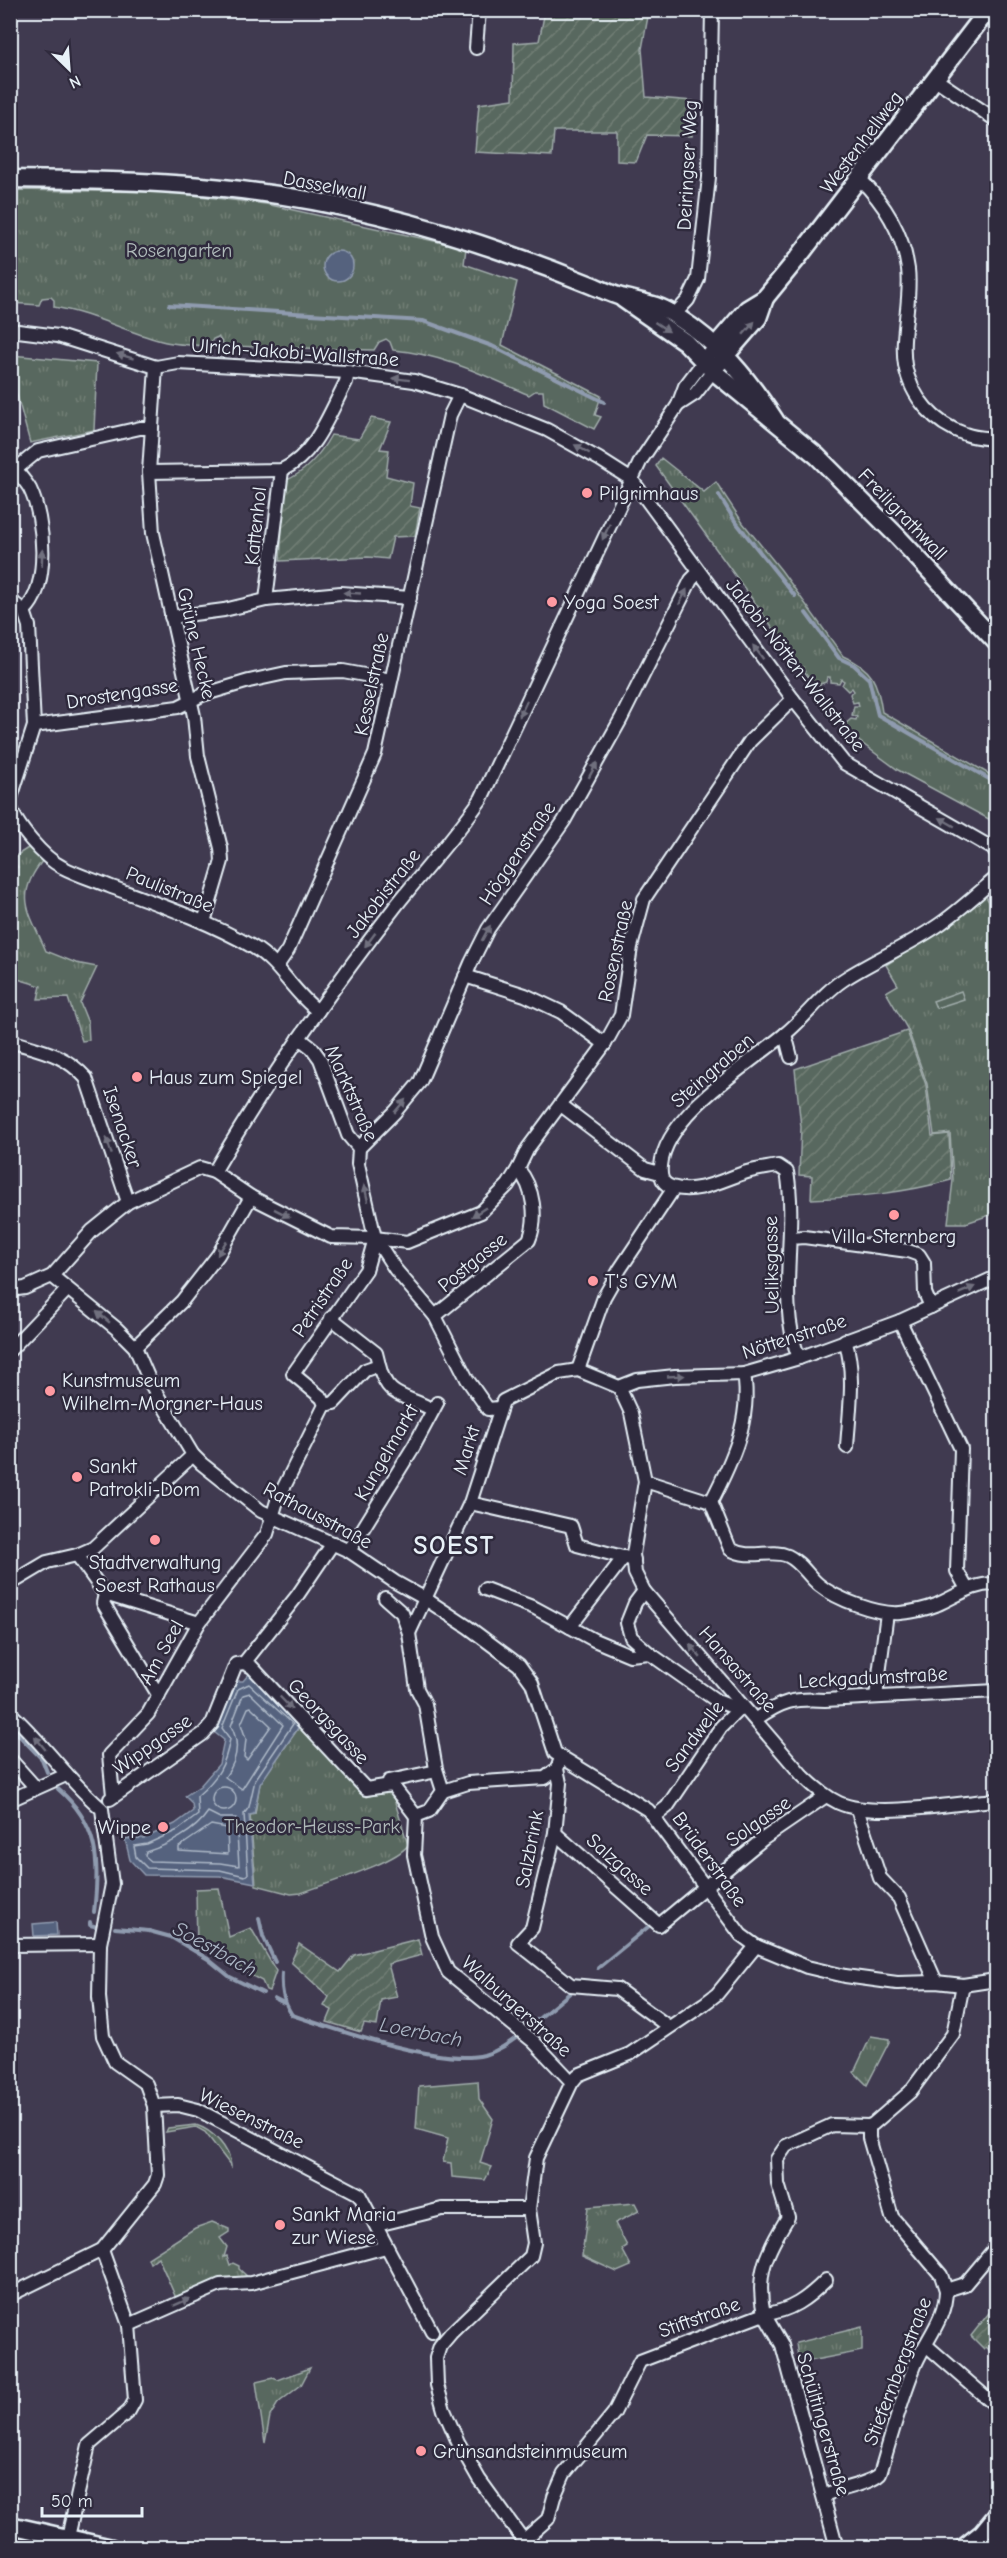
<svg xmlns="http://www.w3.org/2000/svg" width="1007" height="2558" font-family="'Comic Neue',sans-serif">
  <defs>
    <pattern id="grass-tufts" width="24" height="20" patternUnits="userSpaceOnUse" patternTransform="scale(1.5)"><rect width="24" height="20" fill="#59685e"/><path d="M3 7l-1-3M5 7V3M7 7l1-3M15 17l-1-3M17 17v-4M19 17l1-3" fill="none" stroke="#717e76"/></pattern>
    <pattern id="garden-furrows" width="10" height="10" patternUnits="userSpaceOnUse" patternTransform="scale(1.5)"><rect width="10" height="10" fill="#59685e"/><path d="M-1 1l2-2M0 10L10 0M9 11l2-2" fill="none" stroke="#717e76"/></pattern>
  </defs>
  <rect width="100%" height="100%" fill="#403a50"/>
  <filter id="ink" filterUnits="userSpaceOnUse"><feTurbulence type="fractalNoise" baseFrequency=".0167" numOctaves="2"/><feDisplacementMap in="SourceGraphic" scale="12" xChannelSelector="R" yChannelSelector="G"/><feConvolveMatrix kernelMatrix="1 2 1 2 8 2 1 2 1" color-interpolation-filters="sRGB"/></filter>
  <g filter="url(#ink)">
    <g fill="url(#grass-tufts)" stroke="#a0acab" stroke-width="1.5">
      <path d="M11 190 167 192 266 204 466 248 464 264 517 282 502 345 601 396 595 415 601 417 594 429 544 403 543 391H535L529 395C484 375 442 354 393 350L390 342 386 339 379 342 374 350 225 346 218 337 213 339 209 346C192 345 174 345 158 340 123 330 90 313 54 307V300L51 297 42 298 39 305 11 303Z"/>
      <polygon points="11,355 97,363 94,430 30,443 11,373"/>
      <path d="M661 458 704 492 716 482 743 523 781 570 843 656C872 668 878 682 882 712L996 778V823L898 770 848 733 843 726 851 719 856 720 857 717 852 715 854 706H859L858 702 853 703 850 694 854 691 852 688 848 691 842 685 844 681 841 679 839 683 830 682V677H827L826 682 815 686 656 466Z"/>
      <path d="M28 848 43 860C13 897 30 913 46 951L76 963 97 967 80 1003 88 1023 89 1040 82 1041 68 998 38 999 41 986 11 977 10 871 18 867 11 859Z"/>
      <polygon points="985,895 996,913 996,1213 966,1223 948,1223 953,1180 950,1133 934,1135 927,1084 908,1030 886,992 898,985 886,965 960,916"/>
      <path d="M302 1723 366 1797 391 1789 408 1845C396 1863 324 1884 301 1893L291 1894 256 1885 250 1815 255 1814 260 1783Z"/>
      <polygon points="219,1888 229,1937 251,1928 276,1971 269,1991 266,1990 262,1981 245,1972 210,1946 197,1950 196,1889"/>
      <polygon points="871,2036 889,2039 889,2042 867,2085 854,2072"/>
      <polygon points="478,2081 479,2099 493,2119 480,2163 492,2167 485,2180 452,2177 451,2163 443,2162 448,2138 416,2129 419,2086"/>
      <path d="M196 2125C212 2130 230 2148 231 2166L205 2132 196 2127 166 2132 168 2128Z"/>
      <polygon points="635,2203 639,2211 615,2223 627,2246 622,2249 631,2266 617,2272 582,2256 588,2207"/>
      <polygon points="212,2222 229,2229 229,2232 220,2238 227,2247 224,2257 227,2256 230,2265 233,2263 239,2266 239,2269 249,2278 176,2298 158,2257 150,2263 148,2258 195,2228"/>
      <polygon points="862,2327 862,2351 799,2363 796,2343"/>
      <polygon points="310,2368 301,2385 278,2403 270,2416 265,2443 256,2382 273,2378 278,2380"/>
    </g>
    <g fill="url(#garden-furrows)" stroke="#a0acab" stroke-width="1.5">
      <polygon points="545,11 649,11 642,49 646,97 693,101 692,136 647,135 636,162 617,161 617,131 554,131 552,156 475,152 479,104 513,99 514,43 539,41"/>
      <path d="M371 418 391 422 380 449 389 450 386 476 413 483 410 506 420 508 415 536 393 537 388 559 368 557 280 561 285 481C306 472 320 455 331 435L359 439Z"/>
      <path d="M907 1031 926 1085 932 1136 949 1134 951 1180C905 1193 859 1197 811 1199L812 1176 799 1175 801 1127 795 1069Z"/>
      <polygon points="418,1939 422,1955 388,1964 397,1997 381,2000 377,2026 364,2024 361,2032 327,2022 332,2010 324,2006 329,1997 291,1962 299,1944 340,1972 354,1955"/>
      <polygon points="996,2304 996,2356 986,2347 984,2349 971,2336"/>
    </g>
    <polygon fill="#59685e" stroke="#a0acab" stroke-width="1.5" points="961,991 964,999 936,1008 933,1001"/>
    <g fill="#54627e" stroke="#8f9baf" stroke-width="1.5">
      <circle cx="338" cy="266" r="15"/>
      <polygon points="249,1674 302,1722 260,1784 254,1814 249,1815 255,1883 220,1876 144,1875 130,1860 125,1839 145,1838 175,1824 193,1811 192,1803 185,1796 200,1786 219,1764 224,1740 214,1732 234,1681 243,1681"/>
      <polygon points="56,1922 57,1935 34,1936 33,1924"/>
    </g>
    <g fill="none" stroke-linecap="round" stroke-linejoin="round">
      <g stroke="#adb8c7" stroke-width="1.5">
        <path d="M249 1684 293 1724 255 1780 249 1807 244 1814 248 1874 245 1876 220 1870 147 1868 136 1857 134 1846 147 1844 178 1830 198 1815 197 1796C218 1778 225 1766 230 1739L222 1728 238 1689Z"/>
        <path d="M250 1693 283 1725 242 1789 225 1777C237 1761 240 1743 231 1726L243 1695Z"/>
        <polygon points="251,1707 271,1726 247,1760 244,1757 246,1739 241,1724 248,1708"/>
        <circle cx="224" cy="1799" r="12"/>
        <path d="M208 1812 220 1818H236L239 1866 220 1863 151 1861 145 1856 146 1852C168 1845 195 1832 208 1812Z"/>
        <polygon points="211,1825 227,1828 228,1854 179,1851 179,1847"/>
      </g>
      <g stroke="#8f9baf" stroke-width="4">
        <polyline points="169,305 423,321 492,346 604,402"/>
        <polyline points="719,495 735,521 795,596"/>
        <polyline points="806,613 839,658 854,665 869,679 878,715 996,783"/>
        <polyline points="10,1726 42,1759 47,1772"/>
        <path d="M58 1789C99 1824 100 1862 94 1912"/>
        <polyline points="712,1872 768,1829"/>
        <polyline points="674,1905 694,1888"/>
        <polyline points="259,1918 263,1936 275,1962"/>
        <polyline points="90,1922 90,1925 94,1926"/>
        <polyline points="115,1928 149,1931 171,1937 208,1959 230,1977 263,1993"/>
        <polyline points="598,1968 648,1927"/>
        <path d="M282 1973C281 1990 283 2001 292 2015 337 2030 440 2066 484 2055 498 2051 508 2044 520 2035"/>
        <polyline points="274,1998 284,2003"/>
        <polyline points="525,2030 571,1992"/>
      </g>
      <defs>
        <g id="street">
          <polyline points="476,48 479,10"/>
          <polyline points="935,79 996,120"/>
          <path d="M860 179C885 204 903 233 908 269 912 300 900 335 905 365 911 398 935 424 965 434 975 438 986 438 996 439"/>
          <polyline points="675,314 688,300 698,279 709,177 712,10"/>
          <polyline points="10,330 58,336 156,367 178,363 348,372 414,381 460,395 547,430 599,459 632,480 793,699 844,763 992,848 996,853"/>
          <polyline points="156,367 149,472 153,533 194,716 198,756 221,848 222,861 204,922"/>
          <polyline points="678,405 695,394 713,371"/>
          <path d="M16 470C20 476 27 483 30 489 45 520 50 587 24 611"/>
          <path d="M149 472 282 470C316 454 329 414 346 382L348 372"/>
          <polyline points="10,474 38,451 140,428 152,428"/>
          <polyline points="10,600 24,611 29,626 34,726 10,801"/>
          <polyline points="266,600 282,470"/>
          <polyline points="171,617 224,610 266,600 341,593 410,598"/>
          <polyline points="34,726 178,707 202,695 249,681 286,673 343,671 391,680"/>
          <path d="M10 805C15 825 44 858 62 867 77 875 94 880 109 886 158 904 208 921 253 947 280 963 293 993 318 1011"/>
          <polyline points="277,966 288,950 375,754 450,415 460,395"/>
          <polyline points="465,976 525,995 561,1012 605,1044"/>
          <polyline points="785,1034 791,1057"/>
          <polyline points="299,1038 312,1048 320,1059 348,1135 359,1148 358,1164 375,1238 395,1269 435,1316 467,1379 488,1409 499,1408"/>
          <path d="M10 1041C42 1051 63 1053 86 1078L128 1202"/>
          <polyline points="561,1105 645,1169 660,1173"/>
          <polyline points="359,1148 395,1112 420,1082 471,963 488,929 564,821 621,719 691,580 699,572"/>
          <path d="M214 1172C268 1079 330 991 395 907 424 870 455 837 481 799L641 460 678 405 685 386 716 345"/>
          <polyline points="791,1238 804,1237 908,1251 919,1255 924,1263 925,1293 931,1307"/>
          <polyline points="52,1276 117,1329 135,1347 151,1384 166,1410 193,1455 202,1464 261,1511 349,1551 395,1582 424,1598 468,1627 519,1665 532,1683 555,1753 648,1810 741,1935 756,1946 807,1967 845,1976 897,1983 936,1982 963,1985 996,1980"/>
          <polyline points="10,1290 25,1288 52,1276 92,1231 128,1202 200,1168 214,1172 251,1197 331,1237 375,1238 407,1242 481,1212 508,1185 518,1169 528,1148 605,1044 621,1015 631,947 644,899 750,741 793,699"/>
          <path d="M435 1316 529 1240C538 1219 534 1187 518 1169"/>
          <polyline points="331,1318 376,1353 379,1365"/>
          <polyline points="900,1321 961,1449 957,1571 967,1589"/>
          <path d="M845 1340C856 1373 849 1413 847 1447"/>
          <polyline points="135,1347 182,1301 218,1255 251,1197"/>
          <polyline points="10,1350 67,1290"/>
          <path d="M799 1358C776 1300 798 1232 787 1172L778 1166C768 1168 757 1169 747 1172 724 1179 697 1195 672 1187 662 1184 660 1177 661 1166 665 1115 748 1065 785 1034 806 1017 823 992 846 978 876 959 910 945 940 924 960 910 978 893 996 878"/>
          <polyline points="578,1370 604,1297 620,1269 674,1188"/>
          <path d="M619 1387 631 1413 645 1481 633 1554 635 1573 644 1591 802 1775C813 1786 824 1796 839 1803 875 1819 954 1803 996 1800"/>
          <path d="M325 1405 334 1403 365 1370 379 1365C387 1400 406 1394 433 1410"/>
          <path d="M645 1481 711 1502 730 1549C751 1561 770 1548 788 1556 801 1562 808 1576 819 1585 836 1599 878 1615 900 1613 911 1612 926 1609 936 1605 957 1596 973 1583 996 1584"/>
          <path d="M711 1502C731 1463 752 1420 744 1374"/>
          <polyline points="470,1503 571,1526 577,1545 634,1560"/>
          <polyline points="349,1551 414,1446 437,1403"/>
          <polyline points="77,1555 105,1594 199,1623"/>
          <polyline points="10,1584 47,1562 77,1555 93,1548 193,1455"/>
          <polyline points="485,1589 535,1608 594,1640 630,1655 649,1653"/>
          <polyline points="644,1591 635,1603 627,1623 631,1637 649,1653 717,1701 730,1706 741,1707"/>
          <polyline points="105,1594 103,1603 159,1696"/>
          <polyline points="385,1598 402,1613 409,1633 417,1689 425,1704 436,1769 443,1791 429,1811 416,1816 414,1855 432,1937 448,1972 533,2041 572,2082 536,2158 529,2209 534,2243 531,2256 451,2333 440,2346 436,2358 437,2385 444,2410 458,2442 479,2479 529,2548"/>
          <polyline points="570,1627 624,1557"/>
          <polyline points="409,1633 470,1503 503,1401 559,1373 578,1370 619,1387 637,1380 675,1376 744,1374 799,1358 900,1321 996,1277"/>
          <polyline points="244,1663 252,1667 366,1789 391,1785"/>
          <polyline points="244,1663 297,1596 333,1543"/>
          <polyline points="876,1697 887,1613"/>
          <path d="M10 1713C44 1743 67 1780 102 1809L112 1884 100 1944 99 1997 103 2036 115 2062 146 2084 154 2106 158 2175 155 2184 102 2250 10 2295"/>
          <path d="M756 1719C782 1701 793 1698 825 1700L996 1691"/>
          <polyline points="561,1758 557,1769 560,1783 555,1833 532,1928 518,1943 571,1985 617,1989 669,2027"/>
          <polyline points="10,1759 36,1788"/>
          <polyline points="443,1791 468,1783 545,1778 557,1769"/>
          <polyline points="113,1795 109,1755 148,1714 199,1623 267,1534 277,1501 325,1405 322,1398 293,1374 366,1270 375,1238"/>
          <polyline points="110,1799 203,1734 212,1724 236,1664 244,1663"/>
          <polyline points="10,1800 66,1775"/>
          <polyline points="857,1809 880,1878 899,1898 936,1982"/>
          <polyline points="416,1816 389,1781 432,1772 436,1769"/>
          <polyline points="654,1817 667,1807 721,1727 741,1707"/>
          <polyline points="555,1833 659,1925 763,1839 826,1796"/>
          <polyline points="10,1945 100,1944"/>
          <polyline points="572,2082 578,2075 630,2054 704,2004 717,1994 756,1946"/>
          <polyline points="154,2106 178,2105 198,2110 359,2194 432,2332"/>
          <polyline points="869,2126 869,2138 892,2217 941,2275 946,2290"/>
          <polyline points="377,2225 442,2209 529,2209"/>
          <path d="M826 2280C808 2298 790 2312 764 2314L782 2345 837 2548"/>
          <polyline points="129,2325 220,2285 251,2283 386,2247"/>
          <polyline points="926,2345 996,2406"/>
          <path d="M824 2495C839 2489 870 2484 880 2474 891 2437 901 2399 916 2363 927 2338 946 2318 946 2290L965 2284 996 2247"/>
          <polyline points="68,2537 89,2445 129,2411 135,2400 129,2325 102,2250"/>
          <path d="M524 2540 548 2519 554 2497 564 2474 614 2413 640 2361 764 2314C755 2274 767 2251 788 2217L778 2184 777 2159 786 2146 832 2125 869 2126 873 2124 910 2092 953 2034 963 1985"/>
        </g>
        <g id="secondary">
          <path d="M10 179C65 180 120 180 174 184 317 192 459 231 591 285 601 289 611 294 621 297 640 302 659 304 676 316 720 344 747 377 775 420"/>
          <polyline points="623,299 685,342 713,371 817,456 897,536 996,642"/>
          <polyline points="716,345 747,309 765,298 797,259 988,10"/>
          <polyline points="719,363 758,318 765,298"/>
          <polyline points="10,2525 112,2548"/>
          <polyline points="963,2548 982,2533 996,2516"/>
        </g>
      </defs>
      <use href="#street" stroke="#e8f1f8" stroke-width="16"/>
      <use href="#secondary" stroke="#e8f1f8" stroke-width="21"/>
      <use href="#street" stroke="#2f2a3d" stroke-width="12"/>
      <use href="#secondary" stroke="#2f2a3d" stroke-width="16"/>
    </g>
    <defs><path id="oneway-solid" d="M-6-.8H1V-3.2L6.5 0L1 3.2V.8H-6Z" transform="scale(1.5)"/></defs>
    <g fill="#70707e">
      <use href="#oneway-solid" transform="translate(662 327) rotate(33)"/>
      <use href="#oneway-solid" transform="translate(749 328) rotate(-49)"/>
      <use href="#oneway-solid" transform="translate(125 356) rotate(-163)"/>
      <use href="#oneway-solid" transform="translate(401 379) rotate(-173)"/>
      <use href="#oneway-solid" transform="translate(582 449) rotate(-150)"/>
      <use href="#oneway-solid" transform="translate(606 532) rotate(115)"/>
      <use href="#oneway-solid" transform="translate(42 558) rotate(-88)"/>
      <use href="#oneway-solid" transform="translate(352 593) rotate(-177)"/>
      <use href="#oneway-solid" transform="translate(683 597) rotate(-63)"/>
      <use href="#oneway-solid" transform="translate(758 652) rotate(-127)"/>
      <use href="#oneway-solid" transform="translate(523 709) rotate(115)"/>
      <use href="#oneway-solid" transform="translate(593 770) rotate(-61)"/>
      <use href="#oneway-solid" transform="translate(947 822) rotate(-150)"/>
      <use href="#oneway-solid" transform="translate(486 933) rotate(-61)"/>
      <use href="#oneway-solid" transform="translate(370 940) rotate(127)"/>
      <use href="#oneway-solid" transform="translate(400 1106) rotate(-50)"/>
      <use href="#oneway-solid" transform="translate(109 1146) rotate(-108)"/>
      <use href="#oneway-solid" transform="translate(366 1193) rotate(-103)"/>
      <use href="#oneway-solid" transform="translate(479 1212) rotate(147)"/>
      <use href="#oneway-solid" transform="translate(282 1213) rotate(27)"/>
      <use href="#oneway-solid" transform="translate(222 1248) rotate(122)"/>
      <use href="#oneway-solid" transform="translate(967 1290) rotate(-24)"/>
      <use href="#oneway-solid" transform="translate(103 1317) rotate(-140)"/>
      <use href="#oneway-solid" transform="translate(676 1376) rotate(-3)"/>
      <use href="#oneway-solid" transform="translate(695 1651) rotate(-130)"/>
      <use href="#oneway-solid" transform="translate(286 1703) rotate(46)"/>
      <use href="#oneway-solid" transform="translate(40 1743) rotate(-129)"/>
      <use href="#oneway-solid" transform="translate(182 2302) rotate(-24)"/>
    </g>
  </g>
  <g fill="#ff9aa2" stroke="#2f2a3d" stroke-width="2">
    <circle cx="587" cy="493" r="6"/>
    <circle cx="552" cy="602" r="6"/>
    <circle cx="137" cy="1077" r="6"/>
    <circle cx="894" cy="1215" r="6"/>
    <circle cx="593" cy="1281" r="6"/>
    <circle cx="50" cy="1391" r="6"/>
    <circle cx="77" cy="1477" r="6"/>
    <circle cx="155" cy="1540" r="6"/>
    <circle cx="163" cy="1827" r="6"/>
    <circle cx="280" cy="2225" r="6"/>
    <circle cx="421" cy="2451" r="6"/>
  </g>
  <g text-anchor="middle" stroke-width="5" stroke-linejoin="round" paint-order="stroke">
    <g font-size="20" fill="#e8f1f8" stroke="#2f2a3d">
      <text transform="translate(861 142) rotate(-53)" y="7">Westenhellweg</text>
      <text transform="translate(687 165) rotate(-87)" y="7">Deiringser Weg</text>
      <text transform="translate(325 185) rotate(11)" y="7">Dasselwall</text>
      <text transform="translate(295 352) rotate(4)" y="7">Ulrich-Jakobi-Wallstraße</text>
      <text transform="translate(903 514) rotate(46)" y="7">Freiligrathwall</text>
      <text transform="translate(255 526) rotate(-84)" y="7">Kattenhol</text>
      <text transform="translate(197 643) rotate(77)" y="7">Grüne Hecke</text>
      <text transform="translate(796 665) rotate(52)" y="7">Jakobi-Nötten-Wallstraße</text>
      <text transform="translate(371 684) rotate(-78)" y="7">Kesselstraße</text>
      <text transform="translate(122 693) rotate(-9)" y="7">Drostengasse</text>
      <text transform="translate(517 853) rotate(-56)" y="7">Höggenstraße</text>
      <text transform="translate(170 889) rotate(22)" y="7">Paulistraße</text>
      <text transform="translate(383 893) rotate(-52)" y="7">Jakobistraße</text>
      <text transform="translate(615 951) rotate(-78)" y="7">Rosenstraße</text>
      <text transform="translate(712 1070) rotate(-41)" y="7">Steingraben</text>
      <text transform="translate(352 1093) rotate(66)" y="7">Marktstraße</text>
      <text transform="translate(123 1127) rotate(71)" y="7">Isenacker</text>
      <text transform="translate(472 1262) rotate(-39)" y="7">Postgasse</text>
      <text transform="translate(771 1265) rotate(-91)" y="7">Ueliksgasse</text>
      <text transform="translate(322 1297) rotate(-56)" y="7">Petristraße</text>
      <text transform="translate(794 1336) rotate(-18)" y="7">Nöttenstraße</text>
      <text transform="translate(466 1450) rotate(-73)" y="7">Markt</text>
      <text transform="translate(386 1452) rotate(-60)" y="7">Kungelmarkt</text>
      <text transform="translate(318 1515) rotate(28)" y="7">Rathausstraße</text>
      <text transform="translate(161 1652) rotate(-61)" y="7">Am Seel</text>
      <text transform="translate(738 1669) rotate(49)" y="7">Hansastraße</text>
      <text transform="translate(873 1677) rotate(-3)" y="7">Leckgadumstraße</text>
      <text transform="translate(329 1721) rotate(47)" y="7">Georgsgasse</text>
      <text transform="translate(694 1736) rotate(-53)" y="7">Sandwelle</text>
      <text transform="translate(152 1744) rotate(-35)" y="7">Wippgasse</text>
      <text transform="translate(758 1821) rotate(-35)" y="7">Solgasse</text>
      <text transform="translate(529 1849) rotate(-79)" y="7">Salzbrink</text>
      <text transform="translate(710 1859) rotate(54)" y="7">Brüderstraße</text>
      <text transform="translate(620 1864) rotate(42)" y="7">Salzgasse</text>
      <text transform="translate(517 2006) rotate(42)" y="7">Walburgerstraße</text>
      <text transform="translate(252 2118) rotate(26)" y="7">Wiesenstraße</text>
      <text transform="translate(699 2317) rotate(-20)" y="7">Stiftstraße</text>
      <text transform="translate(897 2371) rotate(-69)" y="7">Stiefernbergstraße</text>
      <text transform="translate(824 2424) rotate(74)" y="7">Schültingerstraße</text>
    </g>
    <g font-size="20" fill="#afbaba" stroke="#2f2a3d">
      <text x="179" y="257">Rosengarten</text>
      <text x="312" y="1833">Theodor-Heuss-Park</text>
    </g>
    <g font-size="20" fill="#e8f1f8" stroke="#2f2a3d" text-anchor="start">
      <text x="599" y="500">Pilgrimhaus</text>
      <text x="564" y="609">Yoga Soest</text>
      <text x="149" y="1084">Haus zum Spiegel</text>
      <text x="894" y="1243" text-anchor="middle">Villa Sternberg</text>
      <text x="605" y="1288">T's GYM</text>
      <text x="62" y="1387">Kunstmuseum<tspan x="62" dy="23">Wilhelm-Morgner-Haus</tspan></text>
      <text x="89" y="1473">Sankt<tspan x="89" dy="23">Patrokli-Dom</tspan></text>
      <text x="155" y="1569" text-anchor="middle">Stadtverwaltung<tspan x="155" dy="23">Soest Rathaus</tspan></text>
      <text x="151" y="1834" text-anchor="end">Wippe</text>
      <text x="292" y="2221">Sankt Maria<tspan x="292" dy="23">zur Wiese</tspan></text>
      <text x="433" y="2458">Grünsandsteinmuseum</text>
    </g>
    <g font-size="21" font-style="italic" fill="#adb8c7" stroke="#2f2a3d">
      <text transform="translate(215 1949) rotate(29)" y="7">Soestbach</text>
      <text transform="translate(421 2032) rotate(11)" y="7">Loerbach</text>
    </g>
    <g font-size="26" font-weight="bold" letter-spacing="1.5" fill="#e8f1f8" stroke="#2f2a3d">
      <text x="454" y="1554">SOEST</text>
    </g>
  </g>
  <rect width="1007" height="2558" fill="none" stroke="#2f2a3d" stroke-width="36"/>
  <rect x="18" y="18" width="971" height="2522" fill="none" stroke="#e8f1f8" stroke-width="2" filter="url(#ink)"/>
  <g transform="translate(69 69) rotate(155)" stroke="#2f2a3d" stroke-width="4.5" paint-order="stroke">
  <path d="M0-4.5L10 22L0 15L-10 22Z" fill="#e8f1f8"/>
  <text y="-9" font-size="16" font-weight="bold" text-anchor="middle" fill="#e8f1f8">N</text>
  </g>
  <path d="M42 2507v9h100v-9" fill="none" stroke="#e8f1f8" stroke-width="3"/>
  <text x="51" y="2507" font-size="18" fill="#e8f1f8" stroke="#2f2a3d" stroke-width="4.5" paint-order="stroke">50 m</text>
</svg>
